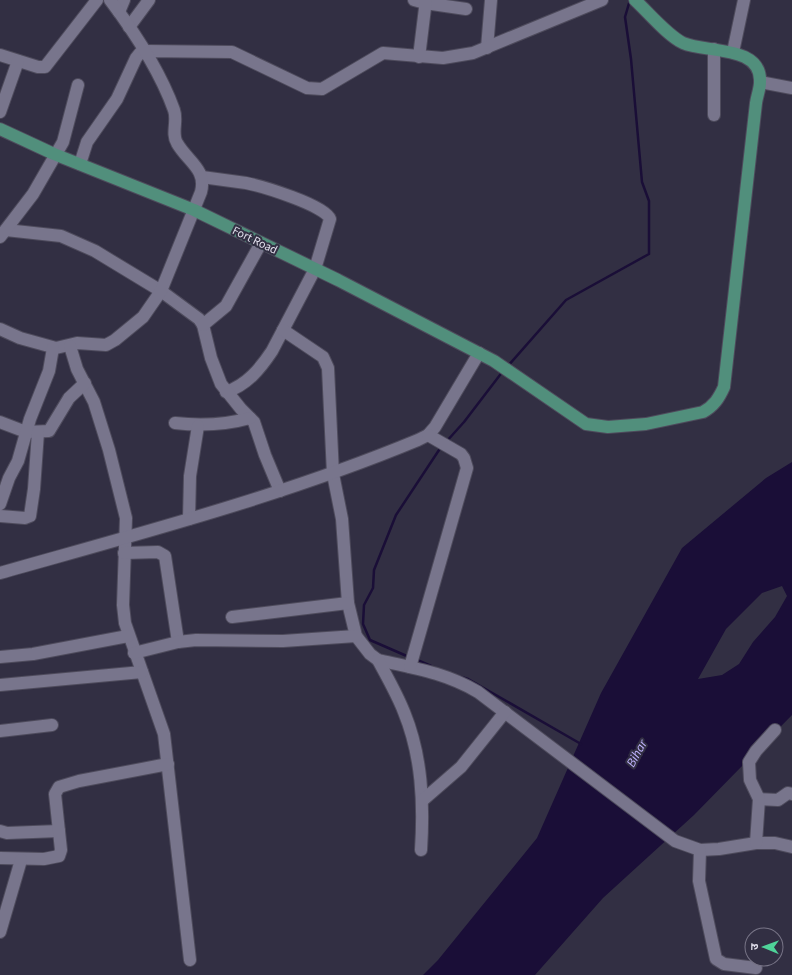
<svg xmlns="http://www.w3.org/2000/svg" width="792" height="975" font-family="'Source Sans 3','Noto Sans Devanagari',sans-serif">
  <rect width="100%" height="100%" fill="#322f43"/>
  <path fill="#1a0e37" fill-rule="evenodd" d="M792 462V715L694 815 603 898 535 975H423L438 960 537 838 601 693 682 548 766 478ZM782 586 787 596 775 617 753 642 739 664 722 675 698 679 726 629 762 593Z"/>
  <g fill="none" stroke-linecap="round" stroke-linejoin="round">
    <g stroke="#1a0e37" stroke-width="2.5">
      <polyline points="508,366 566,300 649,254 649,201 642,182 631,59 625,17 630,0"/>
      <polyline points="446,442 464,422 503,371"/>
      <polyline points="409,657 370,640 363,624 364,605 373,588 374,570 396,515 441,447"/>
      <polyline points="415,659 431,666"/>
      <polyline points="458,676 468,679 581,744"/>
    </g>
    <defs>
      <g id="minor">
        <polyline points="414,0 425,3 466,9"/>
        <polyline points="119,12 124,0"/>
        <polyline points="129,27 149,0"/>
        <polyline points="487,48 491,0"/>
        <polyline points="714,49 714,115"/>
        <polyline points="733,52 744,0"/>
        <polyline points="0,55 38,67 45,67 97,0"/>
        <polyline points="419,57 426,0"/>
        <polyline points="760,82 792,88"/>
        <polyline points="0,112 18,61"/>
        <polyline points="80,164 87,142 117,99 136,58 140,53 145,51 232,52 307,88 322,89 383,53 443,58 473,53 602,0"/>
        <path d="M202 177C217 179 231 181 246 183 261 186 325 205 330 219L315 269 272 351C260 369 247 385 226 392"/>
        <polyline points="6,230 61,236 95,251 161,291 199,319 203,325 211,358 221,384 241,409 254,422 265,455 280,491"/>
        <polyline points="0,237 33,194 63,142 78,85"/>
        <polyline points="203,325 226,306 261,243"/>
        <path d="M0 329 20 338 56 348 77 343 106 345 115 340 143 317 161 291 201 192C207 169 187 161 177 143 171 133 178 121 174 110 160 71 135 33 110 0"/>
        <path d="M283 330 323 357 328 368 333 474 342 519 348 603 356 636 370 654 378 660C414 668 446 673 478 692L675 841 700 850 719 849 756 843H775L792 847"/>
        <polyline points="70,346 77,369 94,402 109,450 126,518 123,605 125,623 164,734 190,960"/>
        <polyline points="0,422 26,432 49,431 69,398 85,383"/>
        <path d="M175 423C201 426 225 425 250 418"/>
        <polyline points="0,504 9,478 18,461 30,419 49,371 53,348"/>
        <polyline points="0,516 25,518 30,516 34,489 38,432"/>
        <polyline points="189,519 190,476 198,426"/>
        <polyline points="124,553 158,552 165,556 178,642"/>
        <path d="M0 573C141 533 283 496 418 440L428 435 435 427 479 353"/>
        <polyline points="232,617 348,603"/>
        <polyline points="134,653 178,642 196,640 283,641 356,636"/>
        <polyline points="0,657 33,654 128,636"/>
        <path d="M378 660C387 677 397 694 404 712 422 756 424 803 421 850"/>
        <polyline points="410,667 467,468 464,458 461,454 428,435"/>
        <polyline points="0,685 142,672"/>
        <polyline points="0,731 52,725"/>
        <polyline points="759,799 778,800 788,793 792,794"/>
        <polyline points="423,800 461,767 505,712"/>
        <polyline points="0,831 7,833 59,831"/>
        <polyline points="756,843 759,799 750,780 749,762 756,751 775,730"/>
        <polyline points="700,850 699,881 716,959 724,964 756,968"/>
        <polyline points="0,858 44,859 59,856 61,850 55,794 59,787 79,781 168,764"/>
        <polyline points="0,932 21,860"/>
      </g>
      <path id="major" d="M0 129 54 154 194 210 338 280 494 361 586 424 608 427 646 424 703 412C714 406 719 398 724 387L756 103C757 96 760 89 760 82 762 45 706 53 683 43 667 35 649 13 635 0"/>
    </defs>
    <use href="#minor" stroke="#4e4b5c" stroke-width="14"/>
    <use href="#major" stroke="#4e4b5c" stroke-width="14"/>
    <use href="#minor" stroke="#78758c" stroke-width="12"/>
    <use href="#major" stroke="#518f7c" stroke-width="12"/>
  </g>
  <g text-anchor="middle" stroke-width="4" stroke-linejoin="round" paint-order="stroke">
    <g font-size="12" fill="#e1dfec" stroke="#322f43">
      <text transform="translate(255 240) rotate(26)" y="4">Fort Road</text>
    </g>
    <g font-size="13" font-style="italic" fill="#c0b3fe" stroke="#322f43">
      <text transform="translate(636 753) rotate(-61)" y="5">Bihar</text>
    </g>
  </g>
  <g transform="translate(764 947) rotate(271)"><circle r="19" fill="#322f43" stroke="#787587"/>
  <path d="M0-3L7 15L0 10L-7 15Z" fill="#4fd399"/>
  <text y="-6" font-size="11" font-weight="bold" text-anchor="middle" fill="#e1dfec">उ</text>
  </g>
</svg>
